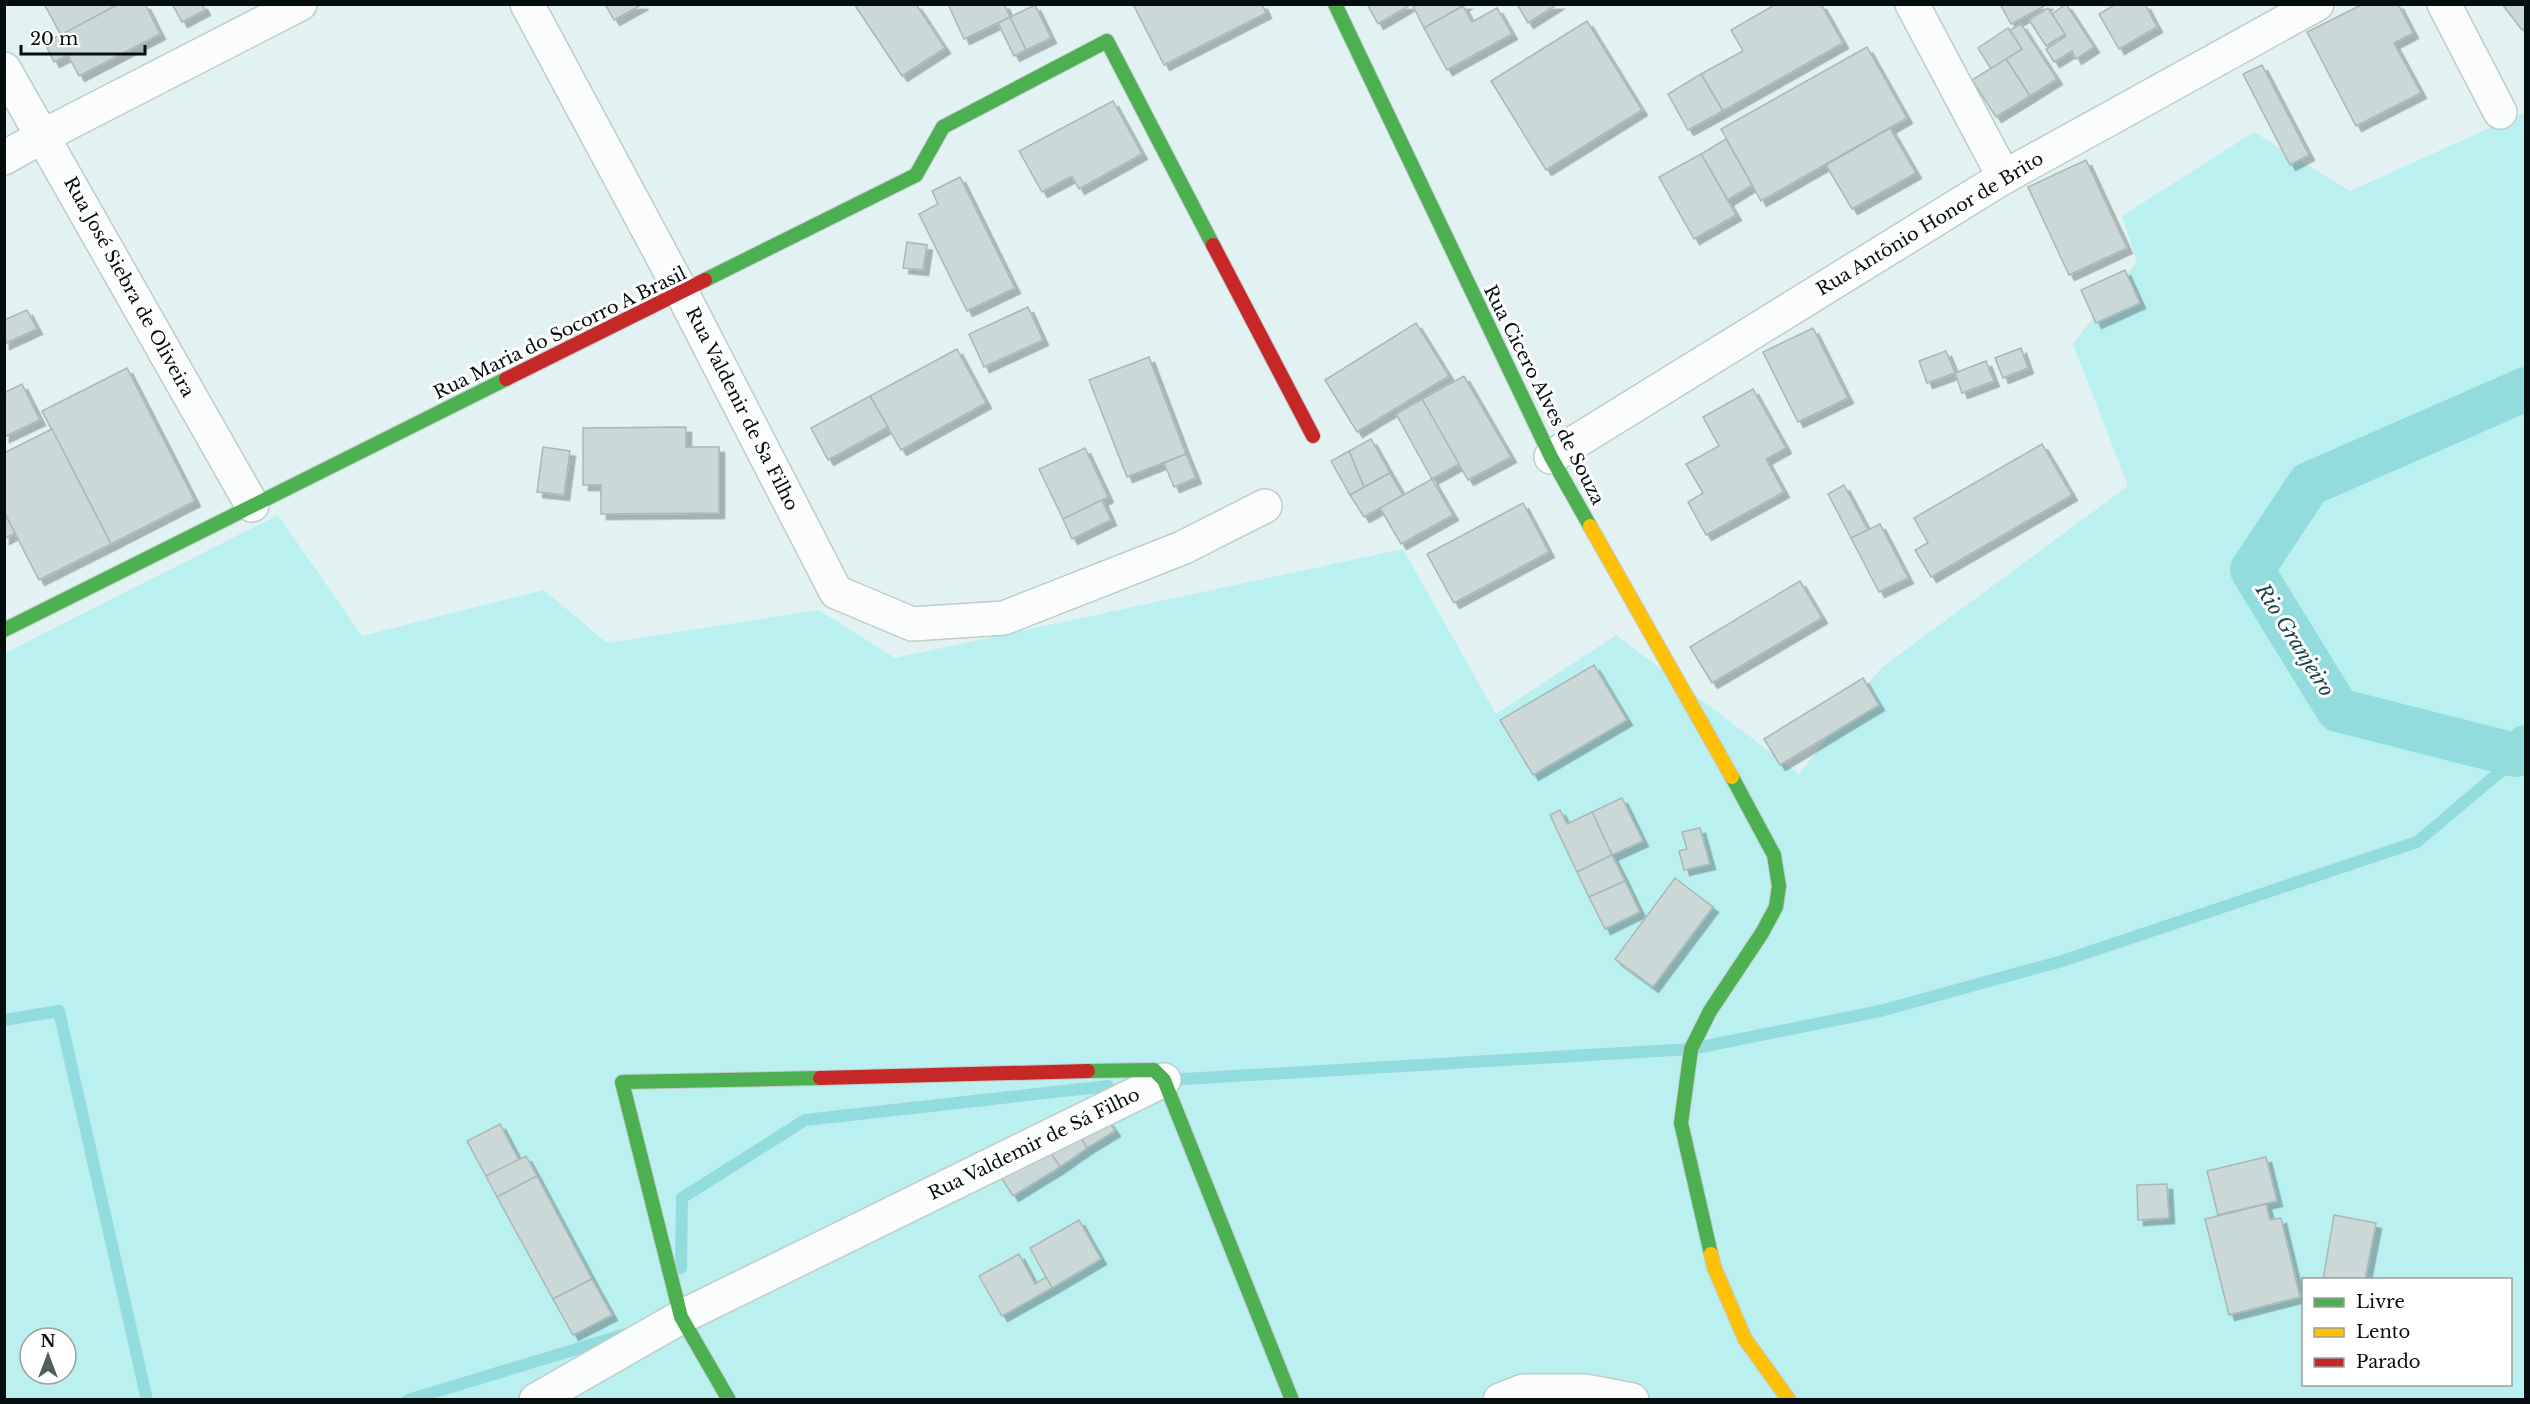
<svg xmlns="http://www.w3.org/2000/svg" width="2530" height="1404" font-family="'Libre Baskerville',serif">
  <defs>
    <filter id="shadow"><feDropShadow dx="5.5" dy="5.5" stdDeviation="0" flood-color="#0004"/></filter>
  </defs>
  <rect width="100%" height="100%" fill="#e2f2f2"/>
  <path fill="#bbf0f1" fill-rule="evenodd" d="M2525 112V1399L5 1400V653L278 515 362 636 544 590 607 643 819 610 895 658 1403 549 1496 714 1616 635 1799 774 1881 668 2128 486 2073 344 2137 262 2122 216 2254 132 2350 191ZM2304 1280H2510V1384H2304ZM30 1338H66V1374H30Z"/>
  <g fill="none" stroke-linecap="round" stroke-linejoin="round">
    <g stroke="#92dcde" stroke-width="12">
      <polyline points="4,1020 59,1011 147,1400"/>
      <polyline points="1167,1080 1691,1049 1880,1011 2059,962 2417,842 2526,750"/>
      <polyline points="681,1268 682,1198 805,1120 1108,1086"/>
      <polyline points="408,1400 626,1334"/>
    </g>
    <polyline stroke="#92dcde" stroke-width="44" points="2526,389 2309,484 2252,570 2338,710 2515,755 2526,747"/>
  </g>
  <g fill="#cbd8d8" stroke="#aab7b7" stroke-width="1.5" filter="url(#shadow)">
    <polygon points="44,4 119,4 61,35"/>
    <polygon points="119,4 145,4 160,34 79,76 68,55 54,62 45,43"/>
    <polygon points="172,4 202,4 205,10 182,22"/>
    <polygon points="605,4 643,4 614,20"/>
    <polygon points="854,4 916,4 945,48 902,76"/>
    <polygon points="948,4 1004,4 1010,17 964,39"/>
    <polygon points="1133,4 1262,4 1266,13 1164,65"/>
    <polygon points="1367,4 1412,4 1378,24"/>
    <polygon points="1412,4 1466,4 1424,28"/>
    <polygon points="1517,4 1558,4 1528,23"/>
    <polygon points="1776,4 1821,4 1843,43 1723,111 1701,74 1743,51 1731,30"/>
    <polygon points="2000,4 2048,4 2011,24"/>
    <polygon points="2066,4 2094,47 2076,59 2072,51 2054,62 2046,49 2066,36 2052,14"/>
    <polygon points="2116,4 2145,4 2157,27 2119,49 2099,14"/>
    <polygon points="2363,4 2398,4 2413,33 2394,43 2421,93 2356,126 2307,32"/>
    <polygon points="2502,4 2526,4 2526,27 2522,30"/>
    <polygon points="1035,5 1051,38 1026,50 1010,17"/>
    <polygon points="1463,6 1472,22 1497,8 1512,34 1447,70 1424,28"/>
    <polygon points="2048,8 2065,34 2046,46 2029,20"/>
    <polygon points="1010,17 1026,50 1014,56 998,23"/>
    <polygon points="1587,21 1642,110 1546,170 1491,81"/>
    <polygon points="2021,24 2057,79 2030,96 2006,59 2022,49 2010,30"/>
    <polygon points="2008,28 2022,49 1991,69 1978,48"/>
    <polygon points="1867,47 1907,118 1761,201 1721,129"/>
    <polygon points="2006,59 2030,96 1996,117 1972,80"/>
    <polygon points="2262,65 2309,155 2290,165 2243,74"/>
    <polygon points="1701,74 1723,111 1688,130 1668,94"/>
    <polygon points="1113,101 1142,154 1079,189 1072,176 1042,192 1019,151"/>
    <polygon points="1890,128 1916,173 1852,209 1826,165"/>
    <polygon points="1726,139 1752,185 1728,200 1701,154"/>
    <polygon points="1701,154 1736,215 1694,239 1659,177"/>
    <polygon points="2086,160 2127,248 2069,275 2028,187"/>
    <polygon points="960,177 1015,288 967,311 919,214 938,204 932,191"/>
    <polygon points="907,242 927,245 923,270 903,268"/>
    <polygon points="2125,270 2140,303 2096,323 2081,290"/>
    <polygon points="1028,307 1043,340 984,367 969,334"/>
    <polygon points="27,310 37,329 4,344 4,320"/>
    <polygon points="1416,323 1449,376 1357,432 1325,380"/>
    <polygon points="1813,328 1848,398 1798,422 1763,352"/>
    <polygon points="2021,348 2028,368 2003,378 1995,358"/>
    <polygon points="957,349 986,403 901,450 870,396"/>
    <polygon points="1946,351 1955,373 1927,383 1919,361"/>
    <polygon points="1149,357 1186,454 1127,477 1089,380"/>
    <polygon points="1986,361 1994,381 1962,393 1955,373"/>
    <polygon points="127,368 195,501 111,544 42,411"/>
    <polygon points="1464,376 1511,457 1468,480 1422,399"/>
    <polygon points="22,384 40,420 4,437 4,393"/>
    <polygon points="1753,389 1786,448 1766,459 1784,492 1706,535 1688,502 1703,493 1686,464 1719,446 1703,417"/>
    <polygon points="870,396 888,427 828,460 811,428"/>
    <polygon points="1422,399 1459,464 1432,479 1396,414"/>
    <polygon points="686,427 686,447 719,447 719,513 601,514 601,485 583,485 583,428"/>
    <polygon points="52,429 111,544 39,580 4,512 4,453"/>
    <polygon points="1371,439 1390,473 1364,487 1349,451"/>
    <polygon points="2042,444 2072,495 1931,577 1915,550 1928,543 1914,518"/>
    <polygon points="543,447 570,451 564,495 537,492"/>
    <polygon points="1085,448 1108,497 1063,519 1039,469"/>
    <polygon points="1349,451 1364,487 1350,495 1331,461"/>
    <polygon points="1186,454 1196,478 1174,487 1164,463"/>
    <polygon points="1390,473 1403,495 1364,517 1350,495"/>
    <polygon points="1432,479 1453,515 1401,544 1380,508"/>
    <polygon points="1844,485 1868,530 1851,538 1828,494"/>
    <polygon points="1102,500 1111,520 1072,539 1063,519"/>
    <polygon points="1523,503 1549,552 1454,603 1427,554"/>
    <polygon points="4,512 15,533 4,539"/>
    <polygon points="1880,524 1908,578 1879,592 1851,538"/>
    <polygon points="1800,581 1822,618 1712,683 1690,647"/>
    <polygon points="1594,665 1627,720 1533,775 1500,720"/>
    <polygon points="1863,678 1879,705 1780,765 1764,739"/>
    <polygon points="1622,798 1643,841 1612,855 1592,812"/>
    <polygon points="1560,810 1567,824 1592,812 1612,855 1577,872 1550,815"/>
    <polygon points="1700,828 1710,864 1684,870 1679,851 1687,849 1682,832"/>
    <polygon points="1612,855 1625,881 1589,897 1577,872"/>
    <polygon points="1675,878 1713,907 1653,987 1615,959"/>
    <polygon points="1625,881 1640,912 1605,929 1589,897"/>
    <polygon points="1098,1106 1115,1131 1087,1148 1072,1123"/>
    <polygon points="1072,1123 1087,1148 1060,1167 1043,1141"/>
    <polygon points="500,1124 519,1160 486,1176 467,1141"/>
    <polygon points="1043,1141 1060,1167 1013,1196 997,1171"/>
    <polygon points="526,1156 537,1176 497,1197 486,1176"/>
    <polygon points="2266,1157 2277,1201 2218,1215 2207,1171"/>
    <polygon points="537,1176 592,1279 553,1299 497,1197"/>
    <polygon points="2167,1184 2169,1218 2138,1220 2137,1185"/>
    <polygon points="2266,1204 2270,1220 2281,1218 2300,1297 2229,1315 2205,1219"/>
    <polygon points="2334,1215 2376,1223 2365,1280 2323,1280"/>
    <polygon points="1079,1220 1101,1259 1052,1288 1030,1248"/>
    <polygon points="1019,1254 1035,1284 1046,1277 1052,1288 1002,1316 979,1276"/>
    <polygon points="592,1279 612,1315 573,1335 553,1299"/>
  </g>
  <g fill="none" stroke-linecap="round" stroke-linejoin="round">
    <defs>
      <g id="street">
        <polyline points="527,4 682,293 836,592 912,624 1004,618 1182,548 1265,506"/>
        <polyline points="1912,4 2004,177"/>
        <polyline points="2444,4 2500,112"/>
        <polyline points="4,69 252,505"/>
        <polyline points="4,158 43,136 300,4"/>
        <polyline points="1551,457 2004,177 2317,4"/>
        <polyline points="536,1400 681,1317 1164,1080"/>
        <polyline points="1500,1400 1523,1391 1585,1391 1632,1400"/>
      </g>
      <g id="fast">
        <polyline points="1335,4 1551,457 1590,526"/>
        <polyline points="705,280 916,175 943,127 1107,41 1213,245"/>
        <polyline points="4,630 506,379"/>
        <polyline points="1088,1071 1154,1070 1164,1080 1292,1400"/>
        <polyline points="1711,1254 1681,1123 1691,1049 1710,1011 1762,933 1776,907 1779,886 1774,855 1732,777"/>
        <polyline points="729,1400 681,1317 622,1082 820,1078"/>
      </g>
      <g id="slow">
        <polyline points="1590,526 1732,777"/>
        <polyline points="1711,1254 1714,1267 1745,1339 1789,1400"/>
      </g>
      <g id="jam">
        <polyline points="1213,245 1313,436"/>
        <polyline points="506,379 705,280"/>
        <polyline points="820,1078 1088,1071"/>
      </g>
    </defs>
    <use href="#street" stroke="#bfcccc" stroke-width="36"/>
    <use href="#fast" stroke="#bfcccc" stroke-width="16"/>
    <use href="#slow" stroke="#bfcccc" stroke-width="16"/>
    <use href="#jam" stroke="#bfcccc" stroke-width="16"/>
    <use href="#street" stroke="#fbfdfd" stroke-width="33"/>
    <use href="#fast" stroke="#4caf50" stroke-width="14"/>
    <use href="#slow" stroke="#ffc107" stroke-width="14"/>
    <use href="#jam" stroke="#c62828" stroke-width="14"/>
  </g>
  <g text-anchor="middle" stroke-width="6" stroke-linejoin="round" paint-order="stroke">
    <g font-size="18" fill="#050e0e" stroke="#fff">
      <text transform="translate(1930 224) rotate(-31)" y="6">Rua Antônio Honor de Brito</text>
      <text transform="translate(129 287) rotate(61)" y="6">Rua José Siebra de Oliveira</text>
      <text transform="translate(560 333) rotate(-26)" y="6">Rua Maria do Socorro A Brasil</text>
      <text transform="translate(1544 395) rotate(63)" y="6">Rua Cicero Alves de Souza</text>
      <text transform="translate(742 409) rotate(63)" y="6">Rua Valdenir de Sa Filho</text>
      <text transform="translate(1034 1144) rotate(-26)" y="6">Rua Valdemir de Sá Filho</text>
    </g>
    <g font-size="20" font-style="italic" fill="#184648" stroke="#fff">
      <text transform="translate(2295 640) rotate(58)" y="7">Rio Granjeiro</text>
    </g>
  </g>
  <rect width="2530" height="1404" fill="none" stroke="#050e0e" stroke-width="12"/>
  <rect x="2302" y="1278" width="210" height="108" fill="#ffffff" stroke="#9b9f9f" stroke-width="1.5"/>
  <rect x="2314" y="1298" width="30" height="9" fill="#4caf50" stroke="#9b9f9f" stroke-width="1.5"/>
  <text x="2356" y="1308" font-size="18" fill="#050e0e">Livre</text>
  <rect x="2314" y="1328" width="30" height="9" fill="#ffc107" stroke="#9b9f9f" stroke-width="1.5"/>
  <text x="2356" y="1338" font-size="18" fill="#050e0e">Lento</text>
  <rect x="2314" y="1358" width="30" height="9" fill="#c62828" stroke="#9b9f9f" stroke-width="1.5"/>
  <text x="2356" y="1368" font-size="18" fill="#050e0e">Parado</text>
  <g transform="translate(48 1356)"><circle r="28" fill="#ffffff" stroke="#9b9f9f" stroke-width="1.5"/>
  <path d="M0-4.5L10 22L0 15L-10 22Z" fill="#525e5e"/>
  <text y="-9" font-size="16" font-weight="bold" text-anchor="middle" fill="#050e0e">N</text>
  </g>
  <path d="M21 45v9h124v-9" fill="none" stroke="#050e0e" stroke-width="3"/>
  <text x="30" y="45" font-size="18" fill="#050e0e" stroke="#ffffff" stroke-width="4.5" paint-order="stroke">20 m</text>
</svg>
